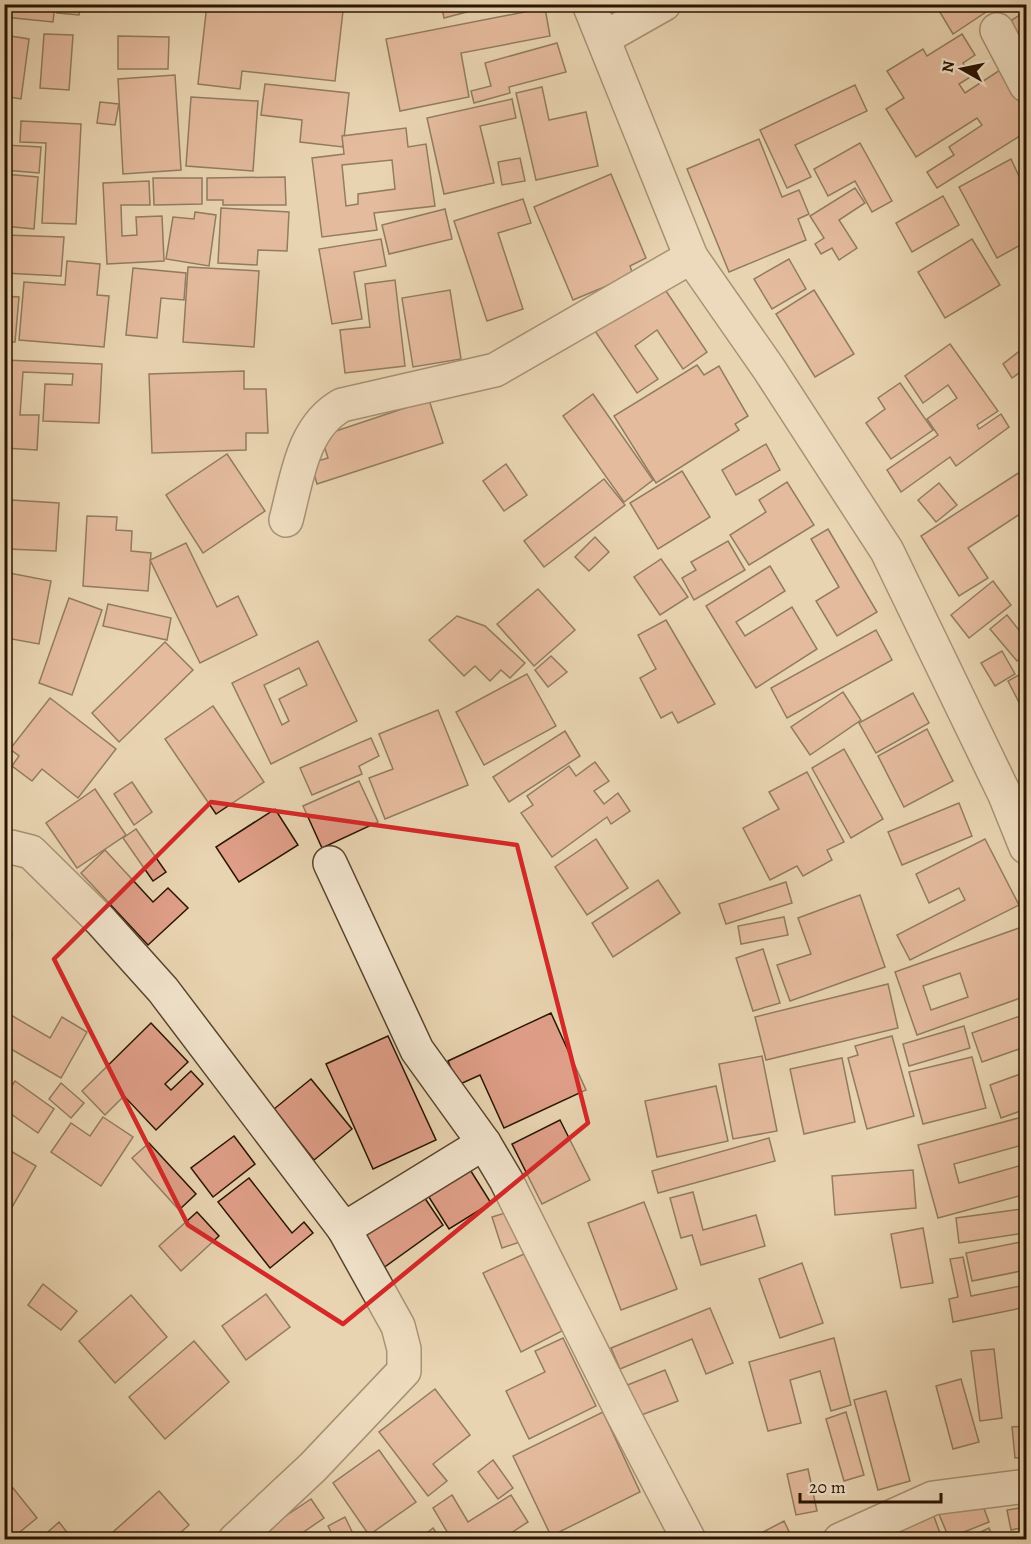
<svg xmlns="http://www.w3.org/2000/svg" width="1031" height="1544" font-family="Alegreya,serif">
  <rect width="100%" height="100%" fill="#e9d4b1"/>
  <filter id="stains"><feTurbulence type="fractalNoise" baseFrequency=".00333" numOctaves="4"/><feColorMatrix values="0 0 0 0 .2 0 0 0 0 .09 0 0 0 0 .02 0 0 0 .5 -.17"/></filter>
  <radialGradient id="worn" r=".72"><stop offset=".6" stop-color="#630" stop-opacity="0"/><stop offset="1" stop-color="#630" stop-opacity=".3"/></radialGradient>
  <g fill="#df9e88" stroke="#281400" stroke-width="1.5" fill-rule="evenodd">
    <polygon points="4,4 55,4 53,22 4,17"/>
    <polygon points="58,4 81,4 79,15 57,13"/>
    <polygon points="207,4 284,4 343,11 335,81 242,71 240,89 198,84"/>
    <polygon points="441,4 497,4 444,18"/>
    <polygon points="935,4 998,4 953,34"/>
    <polygon points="545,8 550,36 461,53 469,97 400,111 386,39"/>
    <polygon points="1026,11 1026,61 1004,25"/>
    <polygon points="44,34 73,35 69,90 40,88"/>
    <polygon points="962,34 975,55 963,63 972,76 959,84 965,93 1000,70 1026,113 1026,132 937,188 927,172 954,155 949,147 982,125 977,118 916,157 886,109 904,98 887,71 923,49 927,56"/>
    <polygon points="4,35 29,39 21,99 4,96"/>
    <polygon points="118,36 169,37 168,69 118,69"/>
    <polygon points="557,43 566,72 509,87 510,93 474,103 471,91 491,86 485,63"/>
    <polygon points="175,75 181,170 123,174 118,79"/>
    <polygon points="265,84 349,93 343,147 300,142 302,120 261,115"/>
    <polygon points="855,85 867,111 795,145 811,177 787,188 760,130"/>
    <polygon points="542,87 549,120 586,112 598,166 536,180 516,93"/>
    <polygon points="191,97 258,101 253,171 186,166"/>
    <polygon points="512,99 516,118 480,126 494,183 444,194 427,118"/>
    <polygon points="100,102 119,104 115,125 97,123"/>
    <polygon points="21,121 81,124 76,224 42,223 46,143 20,142"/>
    <path d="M406 128 408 147 426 144 435 206 374 213 377 230 322 237 312 158 344 154 342 136ZM392 160 395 189 358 194V204L346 206 342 165Z"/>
    <polygon points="759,139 782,197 799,190 809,214 798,219 806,240 729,272 687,169"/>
    <polygon points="860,143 892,201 872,212 855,181 828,196 814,169"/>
    <polygon points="4,145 41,147 39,173 4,170"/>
    <polygon points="520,158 525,181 502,185 498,162"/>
    <polygon points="1011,159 1026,191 1026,242 997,258 959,187"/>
    <polygon points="4,174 38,177 34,229 4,226"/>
    <polygon points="611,174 646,258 630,266 633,275 573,300 534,207"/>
    <polygon points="285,177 286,205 223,205 223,200 207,200 207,178"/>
    <polygon points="153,178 202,178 202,204 154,205"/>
    <polygon points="149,181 150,205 121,205 122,236 137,235 136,217 162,216 164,261 107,264 103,183"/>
    <polygon points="855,188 865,203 839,220 857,248 839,260 832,248 821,254 815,244 824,238 810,216"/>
    <polygon points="943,196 959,225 912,252 896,223"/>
    <polygon points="523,199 531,223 498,233 523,309 487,321 454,221"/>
    <polygon points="221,208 289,212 287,251 258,250 257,265 218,263"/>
    <polygon points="445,209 452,239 389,254 382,225"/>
    <polygon points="195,212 216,215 209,266 166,259 173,217 194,219"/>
    <polygon points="4,235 64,237 61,276 4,273"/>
    <polygon points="381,239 386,266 354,272 362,319 332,324 319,249"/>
    <polygon points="972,239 1000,285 945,318 918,272"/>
    <polygon points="789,259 806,289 772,309 754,279"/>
    <polygon points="67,261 100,264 97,295 109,296 104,347 19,340 24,282 65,285"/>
    <polygon points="188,267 259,271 254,347 183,342"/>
    <polygon points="133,268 186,273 184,300 161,298 157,338 126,335"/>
    <polygon points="395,280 405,366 345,373 340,330 370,327 365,284"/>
    <polygon points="662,285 707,352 683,369 657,330 635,346 658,379 637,393 595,331"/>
    <polygon points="450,290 461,359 413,367 402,298"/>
    <polygon points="814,290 854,354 815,377 776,314"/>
    <polygon points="4,296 19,297 15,342 4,342"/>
    <polygon points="950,344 998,411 977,425 979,429 1001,414 1009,427 956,466 950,457 901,492 887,470 938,435 927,419 957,398 948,385 923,403 905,376"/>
    <polygon points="1026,346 1026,368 1012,378 1003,364"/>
    <polygon points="4,360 102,364 99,423 43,421 45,384 72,385 73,374 23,372 20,415 39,415 37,450 4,448"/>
    <polygon points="697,365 704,375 719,366 748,416 735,424 739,430 656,483 614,416"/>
    <polygon points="244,371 244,389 266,389 268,433 246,433 246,450 152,453 149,374"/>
    <polygon points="900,383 933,430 891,459 866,423 885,409 878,398"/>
    <polygon points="593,394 653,480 624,502 563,416"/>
    <polygon points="429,400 443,443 317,484 311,463 328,458 321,436"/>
    <polygon points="766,444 780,470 736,495 722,470"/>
    <polygon points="227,454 265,511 203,553 166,495"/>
    <polygon points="506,464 527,495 504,511 483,481"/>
    <polygon points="1023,470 1026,475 1026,510 968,548 988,578 959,596 921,536"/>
    <polygon points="682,471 710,517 658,549 630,503"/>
    <polygon points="604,479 625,505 544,567 524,541"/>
    <polygon points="787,482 814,525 749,565 730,535 766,512 759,500"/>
    <polygon points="939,483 957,505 936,522 918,500"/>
    <polygon points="11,500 59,503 56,551 8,549"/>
    <polygon points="87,516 117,517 116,530 132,531 131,551 151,553 148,591 83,586"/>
    <polygon points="828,529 877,612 837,636 816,601 839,587 811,539"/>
    <polygon points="595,537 609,552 589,571 575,557"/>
    <polygon points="728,541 745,570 694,600 682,578 696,570 691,562"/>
    <polygon points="186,543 217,607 238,596 257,635 200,663 150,560"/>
    <polygon points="661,559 688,597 660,615 634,577"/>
    <polygon points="770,566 785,591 736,622 745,636 792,607 817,649 756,688 706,606"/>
    <polygon points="4,572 51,581 39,644 6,638 8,622 4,622"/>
    <polygon points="993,581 1011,605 969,638 951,615"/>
    <polygon points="538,589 575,630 534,666 497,624"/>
    <polygon points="69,598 102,610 72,695 39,683"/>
    <polygon points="108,604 171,618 167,640 103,626"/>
    <polygon points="1007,615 1026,639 1026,653 1017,661 990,629"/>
    <polygon points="457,616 485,626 525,663 510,678 501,670 490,681 475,666 464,676 429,640"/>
    <polygon points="666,620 715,704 678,723 672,712 661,718 640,678 656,669 638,635"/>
    <polygon points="876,630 892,660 787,718 771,688"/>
    <path d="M318 641 357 721 271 764 232 683ZM299 668 307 685 279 699 289 721 282 725 264 685Z"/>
    <polygon points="165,642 193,670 119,742 92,713"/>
    <polygon points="1002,651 1015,674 995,686 981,663"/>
    <polygon points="551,656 567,672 548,687 535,670"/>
    <polygon points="1026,671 1026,716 1008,681"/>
    <polygon points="527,674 556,726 484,765 456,712"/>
    <polygon points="843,692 861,720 810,755 791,727"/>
    <polygon points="913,693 929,723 876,753 859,723"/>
    <polygon points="50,698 116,749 78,798 42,769 32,781 12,766 19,756 10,749"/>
    <polygon points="213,706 264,782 216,814 165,739"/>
    <polygon points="438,710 468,785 385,819 369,778 393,769 379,734"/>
    <polygon points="927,729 953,781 904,807 878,756"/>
    <polygon points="565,731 580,756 509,802 493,777"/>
    <polygon points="371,738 379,756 359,766 362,774 312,795 300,768"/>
    <polygon points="844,749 883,819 851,838 812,768"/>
    <polygon points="595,762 609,781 594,791 604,804 618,793 630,811 611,824 607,817 552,857 521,813 533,805 527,796 569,766 576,776"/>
    <polygon points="807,772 844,842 827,850 832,860 803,876 797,866 770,880 743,828 779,809 769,792"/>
    <polygon points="359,781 378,822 322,848 303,806"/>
    <polygon points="132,782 152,812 134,825 114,794"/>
    <polygon points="95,789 126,835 77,868 46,823"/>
    <polygon points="959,803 972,836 902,865 888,832"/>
    <polygon points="275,809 298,845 239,882 216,847"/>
    <polygon points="136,829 166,872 153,881 123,838"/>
    <polygon points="596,839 628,888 587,915 555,867"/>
    <polygon points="985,839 1019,905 910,960 897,935 965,900 959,888 929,903 916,874"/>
    <polygon points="105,850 153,902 168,888 188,908 148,945 81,873"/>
    <polygon points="658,880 680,913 613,957 592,923"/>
    <polygon points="786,882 792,903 726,924 719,904"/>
    <polygon points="860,895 885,967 790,1001 777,965 811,954 798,918"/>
    <polygon points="784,917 788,935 741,944 738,926"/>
    <path d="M1019 928 1026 949V996L917 1035 895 972ZM960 973 968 997 931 1010 923 986Z"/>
    <polygon points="4,933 12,934 4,999"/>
    <polygon points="763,949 780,1003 753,1011 736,958"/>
    <polygon points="888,984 898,1028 766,1060 755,1017"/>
    <polygon points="4,1011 50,1038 62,1017 87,1032 61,1078 4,1045"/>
    <polygon points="551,1013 586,1090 504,1128 480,1075 458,1085 448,1061"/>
    <polygon points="1026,1014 1026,1063 1022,1048 982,1062 972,1033"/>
    <polygon points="151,1023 188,1062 165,1084 171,1090 191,1071 203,1084 156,1130 124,1096 105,1115 82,1091"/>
    <polygon points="964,1026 970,1048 909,1066 903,1044"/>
    <polygon points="388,1036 436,1140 373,1169 326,1064"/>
    <polygon points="892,1036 914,1116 867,1129 848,1058 858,1055 855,1046"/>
    <polygon points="762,1056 777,1131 733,1139 719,1064"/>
    <polygon points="972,1057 986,1108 923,1124 909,1072"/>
    <polygon points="842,1058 855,1122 804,1134 790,1069"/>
    <polygon points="1026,1072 1026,1109 1001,1118 990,1085"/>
    <polygon points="311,1079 352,1129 314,1160 274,1109"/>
    <polygon points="15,1081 54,1109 38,1133 4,1109 4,1097"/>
    <polygon points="61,1083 84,1103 71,1118 49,1099"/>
    <polygon points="716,1086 728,1141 657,1157 645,1101"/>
    <polygon points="1026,1116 1026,1144 954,1164 959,1183 1026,1164 1026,1194 938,1218 918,1145"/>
    <polygon points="103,1117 133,1137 101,1186 51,1152 71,1123 90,1136"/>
    <polygon points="560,1120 590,1180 542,1204 512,1144"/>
    <polygon points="234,1136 255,1164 213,1197 191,1168"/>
    <polygon points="769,1138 775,1161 658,1193 652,1171"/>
    <polygon points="149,1143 196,1194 179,1210 132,1158"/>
    <polygon points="4,1147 36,1166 8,1214 4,1212"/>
    <polygon points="469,1168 491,1203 449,1229 427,1194"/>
    <polygon points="913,1170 916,1208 835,1215 832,1176"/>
    <polygon points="249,1178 292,1233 304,1222 313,1233 270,1268 218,1202"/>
    <polygon points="420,1191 443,1225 379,1271 355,1237"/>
    <polygon points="693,1192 703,1230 756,1215 765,1246 701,1265 692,1235 681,1238 670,1198"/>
    <polygon points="644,1202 677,1289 621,1310 588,1223"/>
    <polygon points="1022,1209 1025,1233 959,1243 956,1218"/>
    <polygon points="515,1210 526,1240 502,1248 492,1217"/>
    <polygon points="197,1212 219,1236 181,1271 159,1246"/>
    <polygon points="923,1228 933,1283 901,1288 891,1234"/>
    <polygon points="1026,1241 1026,1270 972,1281 966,1253"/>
    <polygon points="524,1254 562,1331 521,1352 483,1273"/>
    <polygon points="963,1257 971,1296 1026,1285 1026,1307 953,1322 949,1299 958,1297 950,1259"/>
    <polygon points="802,1263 823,1323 780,1338 759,1279"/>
    <polygon points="43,1284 77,1311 61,1330 28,1305"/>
    <polygon points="266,1294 290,1327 246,1360 222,1326"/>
    <polygon points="131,1295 167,1337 115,1383 79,1341"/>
    <polygon points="710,1308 733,1363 706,1374 692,1339 620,1369 611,1348"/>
    <polygon points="563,1338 596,1406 529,1439 506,1391 545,1372 535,1351"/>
    <polygon points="834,1338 851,1405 831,1411 820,1371 790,1380 801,1423 768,1431 749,1362"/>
    <polygon points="194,1341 229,1382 165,1439 129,1397"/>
    <polygon points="994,1349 1002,1418 980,1421 971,1351"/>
    <polygon points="665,1370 678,1401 631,1419 620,1388"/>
    <polygon points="961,1379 979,1442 953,1449 936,1386"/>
    <polygon points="435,1389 470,1435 433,1464 447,1481 428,1496 379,1432"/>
    <polygon points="886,1391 910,1481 878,1490 854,1400"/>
    <polygon points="603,1412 640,1492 551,1536 513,1456"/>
    <polygon points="846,1412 864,1475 844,1481 826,1419"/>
    <polygon points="1026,1426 1026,1457 1015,1458 1012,1427"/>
    <polygon points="379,1450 416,1502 369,1535 333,1483"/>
    <polygon points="493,1460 513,1488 498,1499 478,1472"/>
    <polygon points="808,1469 817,1511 796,1515 787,1474"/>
    <polygon points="13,1488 37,1518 10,1540 4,1540 4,1495"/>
    <polygon points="159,1491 189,1525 172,1540 104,1540"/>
    <polygon points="452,1495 468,1522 511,1495 528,1522 500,1540 452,1540 433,1508"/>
    <polygon points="979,1495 989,1522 949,1538 938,1512"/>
    <polygon points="311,1499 324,1518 292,1540 260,1540 257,1535"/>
    <polygon points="1026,1507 1026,1527 1011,1530 1007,1510"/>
    <polygon points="932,1511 941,1536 933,1540 865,1540"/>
    <polygon points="345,1517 356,1540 335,1540 328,1526"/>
    <polygon points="784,1521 793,1540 748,1540"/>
    <polygon points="59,1522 73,1540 39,1540"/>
    <polygon points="433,1528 441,1540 418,1540"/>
    <polygon points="989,1528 994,1540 964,1540"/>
  </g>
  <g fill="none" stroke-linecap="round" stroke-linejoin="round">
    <defs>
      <g id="minor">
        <polyline points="997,30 1026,85"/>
        <polyline points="604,38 664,4"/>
        <path d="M286 520C297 479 302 427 342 405L495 370 691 257"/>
        <polyline points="4,849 11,847 31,852 101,921 163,990 344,1229 398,1326 404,1349 404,1371 313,1467 235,1540"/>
        <polyline points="330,863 417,1050 484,1143 506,1180 623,1414 689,1540"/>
        <polyline points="344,1229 484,1143"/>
        <polyline points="840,1540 933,1498 1026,1486"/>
      </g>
      <polyline id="tertiary" points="589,4 691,257 769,369 887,551 1005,795 1026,847"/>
    </defs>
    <use href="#minor" stroke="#58442c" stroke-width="36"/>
    <use href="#tertiary" stroke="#58442c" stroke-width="36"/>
    <use href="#minor" stroke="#f1e3cc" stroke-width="33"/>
    <use href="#tertiary" stroke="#f1e3cc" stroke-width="33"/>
  </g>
  <path d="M0 0H1031V1544H0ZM211 802 517 845 588 1123 343 1324 188 1225 54 959Z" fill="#e9d4b1" fill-opacity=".55" fill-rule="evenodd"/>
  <path fill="none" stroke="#d62828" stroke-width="4.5" stroke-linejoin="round" d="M211 802 517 845 588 1123 343 1324 188 1225 54 959Z"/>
  <rect width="1031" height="1544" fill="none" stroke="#e9d4b1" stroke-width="24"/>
  <rect x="6" y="6" width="1019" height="1532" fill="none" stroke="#281400" stroke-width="3"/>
  <rect x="12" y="12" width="1007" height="1520" fill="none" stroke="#281400" stroke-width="1.5"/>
  <g transform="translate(962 69) rotate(279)" stroke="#f1e3cc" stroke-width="4.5" paint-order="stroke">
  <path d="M0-4.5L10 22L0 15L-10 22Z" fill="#281400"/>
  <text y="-9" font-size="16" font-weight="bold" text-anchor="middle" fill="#281400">N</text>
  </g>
  <path d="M800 1493v9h141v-9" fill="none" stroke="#281400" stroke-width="3"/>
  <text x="809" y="1493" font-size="18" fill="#281400" stroke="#f1e3cc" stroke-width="4.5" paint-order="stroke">20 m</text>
  <rect width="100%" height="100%" filter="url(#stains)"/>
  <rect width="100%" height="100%" fill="url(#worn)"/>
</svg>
